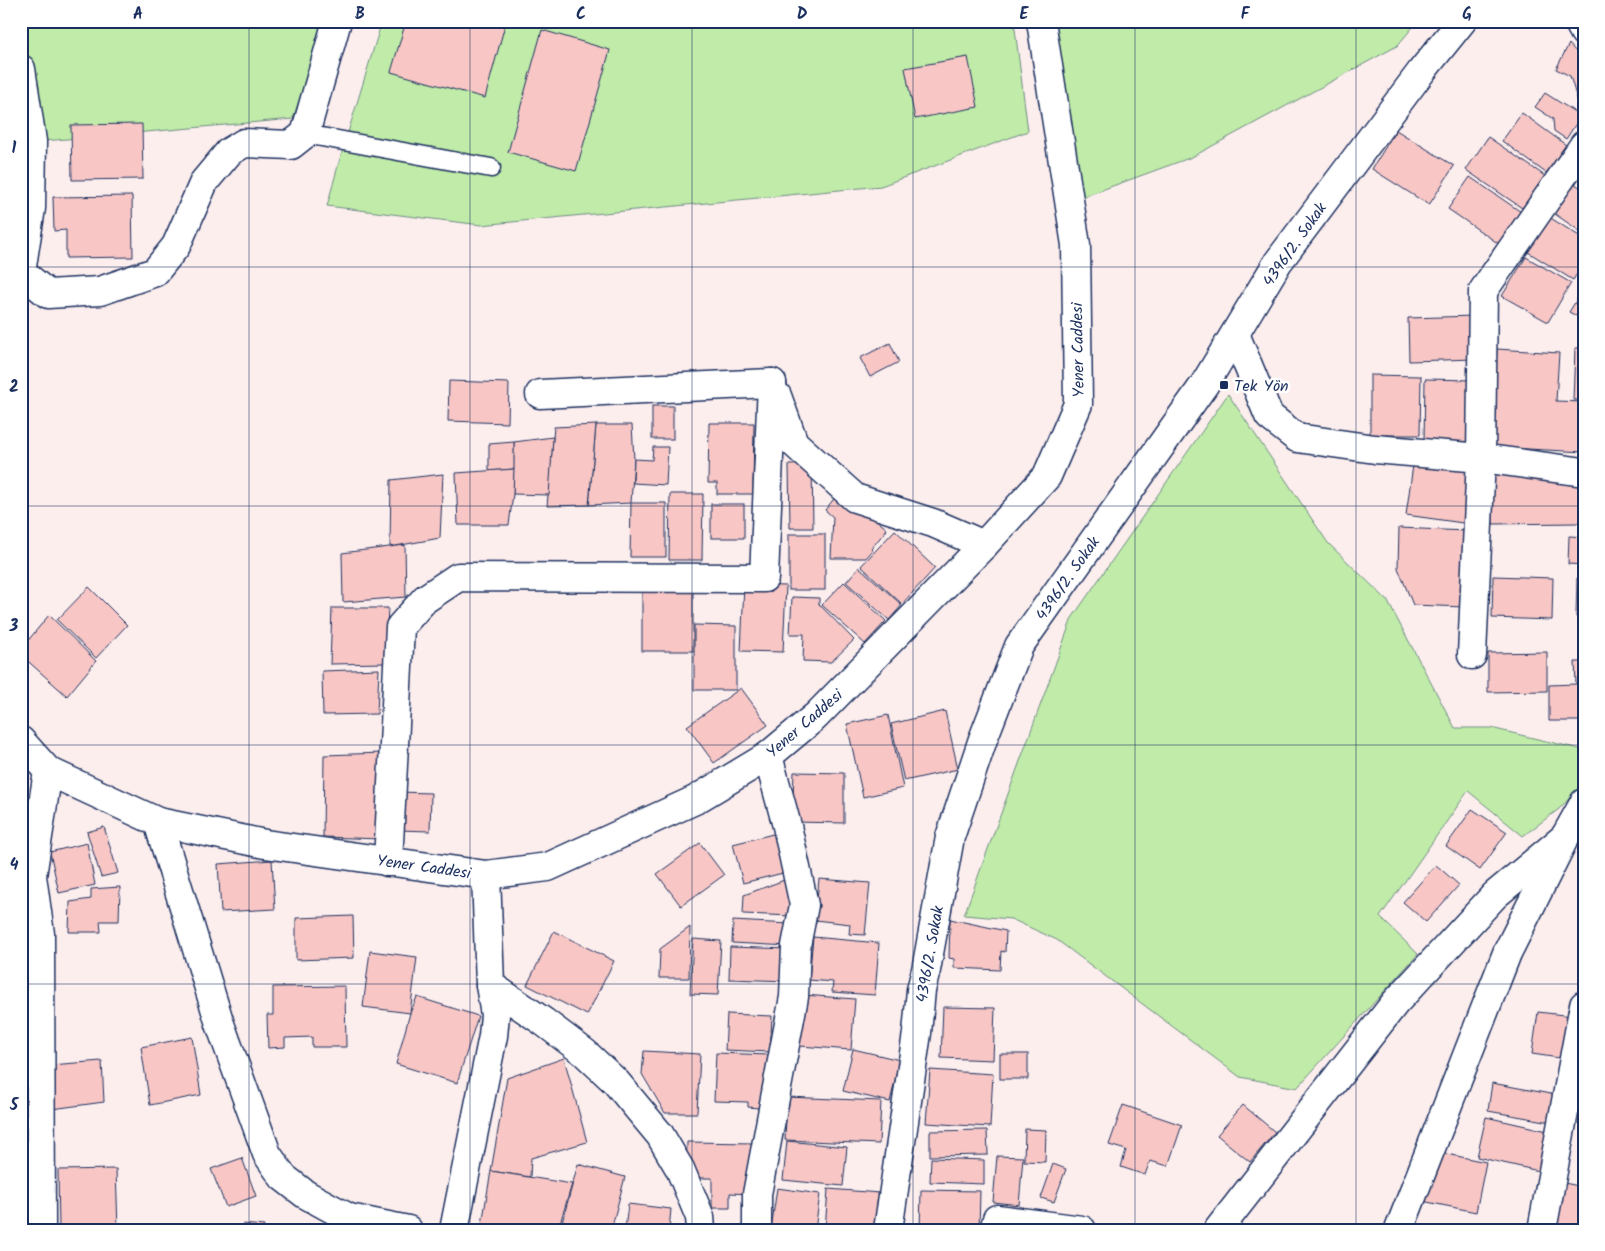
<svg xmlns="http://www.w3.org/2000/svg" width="1605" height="1251" font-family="Kalam,sans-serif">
  <rect width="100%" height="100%" fill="#fdeeee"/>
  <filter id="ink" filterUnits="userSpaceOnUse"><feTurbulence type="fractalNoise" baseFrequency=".02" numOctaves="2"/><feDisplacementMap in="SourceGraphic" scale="10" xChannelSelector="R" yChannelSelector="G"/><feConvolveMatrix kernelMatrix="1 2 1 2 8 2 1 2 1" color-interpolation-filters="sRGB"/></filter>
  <g filter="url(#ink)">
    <g fill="#c0eba8" stroke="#6e8d83">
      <polygon points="23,21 325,21 293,119 33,142"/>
      <polygon points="382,21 1014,21 1028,131 881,186 481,225 327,206 339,162"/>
      <polygon points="1051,21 1418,21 1397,46 1192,157 1077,199"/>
      <polygon points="1228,394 1328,543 1387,600 1455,728 1491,728 1584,750 1584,783 1559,809 1523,836 1468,791 1380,917 1418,954 1297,1088 1240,1077 1057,940 1011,919 964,915 1072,618"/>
    </g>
    <g fill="#f8c7c5" stroke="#1b2f5e">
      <polygon points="406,21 506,21 485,98 391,72"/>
      <polygon points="542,30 610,50 576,171 508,152"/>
      <polygon points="1569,44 1584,61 1584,107 1577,99 1570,76 1556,69"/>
      <polygon points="968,57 978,107 915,119 905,68"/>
      <polygon points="1545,93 1581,116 1566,139 1554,131 1553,119 1535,107"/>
      <polygon points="1522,113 1566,145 1546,173 1502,141"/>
      <polygon points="142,124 143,179 72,180 71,125"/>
      <polygon points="1396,130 1454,166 1429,205 1372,169"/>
      <polygon points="1488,137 1545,176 1522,208 1466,170"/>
      <polygon points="1470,177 1521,212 1499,244 1448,209"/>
      <polygon points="1572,182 1584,190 1584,234 1552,212"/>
      <polygon points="132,196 133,257 66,258 66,230 54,231 53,197"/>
      <polygon points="1549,217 1584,239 1584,263 1573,280 1528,252"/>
      <polygon points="1526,257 1571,283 1548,322 1502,296"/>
      <polygon points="1584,288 1584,320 1569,312"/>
      <polygon points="1475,316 1476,359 1409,361 1408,318"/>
      <polygon points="890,343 899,362 870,377 860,358"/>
      <polygon points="1575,348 1584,348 1584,400 1573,400"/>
      <polygon points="1497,349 1559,353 1556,401 1584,402 1584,452 1491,447"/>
      <polygon points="1370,375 1421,376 1420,435 1370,435"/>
      <polygon points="1425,379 1473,380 1472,442 1424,442"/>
      <polygon points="449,381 509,383 508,423 448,421"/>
      <rect x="652" y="406" width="21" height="33"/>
      <polygon points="709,423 754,423 753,494 717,494 717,483 708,483"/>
      <polygon points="596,425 632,425 634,459 631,503 589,505"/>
      <polygon points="596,425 589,505 547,506 554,427"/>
      <polygon points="553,437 549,495 513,494 514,442"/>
      <polygon points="514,442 514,469 489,471 489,444"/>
      <polygon points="653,447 668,447 666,485 633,483 634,459 652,460"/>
      <polygon points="1414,458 1470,465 1463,523 1406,515"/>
      <polygon points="812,464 813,528 790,528 789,465"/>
      <polygon points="514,469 513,494 509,525 458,525 456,473"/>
      <polygon points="443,474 440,538 390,547 391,480"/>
      <polygon points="1584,474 1584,514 1578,523 1493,524 1492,475"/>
      <polygon points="841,490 887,529 871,549 873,550 866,558 831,558 833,517 825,510"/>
      <polygon points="670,494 703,494 702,560 669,560"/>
      <polygon points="631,503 666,503 666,557 630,557"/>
      <rect x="711" y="504" width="33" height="34"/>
      <polygon points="1399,528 1466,531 1464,607 1413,605 1398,568"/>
      <polygon points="895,530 935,568 902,604 861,566"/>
      <rect x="789" y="534" width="36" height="56"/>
      <polygon points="1569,536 1584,537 1584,565 1568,564"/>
      <polygon points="405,545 406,597 343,602 342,553"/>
      <polygon points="859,567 902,605 889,620 846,582"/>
      <polygon points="1493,576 1553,578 1552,620 1492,618"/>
      <polygon points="1577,578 1584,578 1584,617 1576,617"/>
      <polygon points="844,582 886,621 865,644 822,605"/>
      <polygon points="744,585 786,586 783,652 741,651"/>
      <polygon points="89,587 127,625 96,658 57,620"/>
      <rect x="642" y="591" width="51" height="60"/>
      <polygon points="792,597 819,598 819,604 854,640 831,662 803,661 804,634 790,634"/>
      <polygon points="332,608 388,608 385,663 330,664"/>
      <polygon points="49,615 96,661 67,696 21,655 21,649"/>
      <polygon points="694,625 736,626 736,690 694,690"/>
      <polygon points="1547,652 1547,691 1488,692 1488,653"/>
      <polygon points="1575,662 1584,662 1584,721 1549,721 1549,685 1576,684"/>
      <polygon points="379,669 377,714 323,715 322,671"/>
      <polygon points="741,688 768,725 714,763 687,726"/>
      <polygon points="945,711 958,769 904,781 891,724"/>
      <polygon points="888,715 903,788 863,797 847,724"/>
      <polygon points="383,753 381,839 323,837 324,755"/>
      <polygon points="794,772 844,773 844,823 792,822"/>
      <polygon points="398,792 431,793 430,831 397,830"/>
      <polygon points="1472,809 1507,832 1480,870 1446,846"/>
      <polygon points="104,827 118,873 101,877 87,832"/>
      <polygon points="777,833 787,872 743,883 733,844"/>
      <polygon points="87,843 95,885 59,893 50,852"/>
      <polygon points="700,843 724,875 681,906 657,874"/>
      <polygon points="272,860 275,909 221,912 218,864"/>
      <polygon points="1436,865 1459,885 1426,922 1403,902"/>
      <polygon points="795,876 793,916 743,914 744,895"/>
      <polygon points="819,879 870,883 865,935 849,934 850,924 815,920"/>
      <polygon points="120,887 119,921 100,921 101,932 69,932 70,902 91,899 91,889"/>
      <polygon points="353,916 354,958 296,960 296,918"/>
      <polygon points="950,919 1006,931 1005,952 1001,951 1000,970 954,968 954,959 949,958"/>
      <polygon points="733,921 790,924 789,946 732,943"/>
      <polygon points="690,927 689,978 659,978 660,949"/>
      <polygon points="554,931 614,961 587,1015 527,985"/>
      <polygon points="813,937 879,943 875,995 832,992 833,982 809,980"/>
      <polygon points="693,939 721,941 718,995 690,994"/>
      <polygon points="730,947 790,949 789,981 729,979"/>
      <polygon points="370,951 417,957 410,1013 363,1007"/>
      <polygon points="345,986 346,1047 312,1047 312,1037 285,1038 285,1047 268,1048 267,1015 273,1015 273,987"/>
      <polygon points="804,995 855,999 851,1050 800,1046"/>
      <polygon points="417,997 478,1016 457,1083 396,1064 410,1013"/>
      <polygon points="943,1007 995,1008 993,1060 941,1058"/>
      <polygon points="1538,1012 1572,1016 1566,1059 1532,1054"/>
      <polygon points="727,1014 772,1016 770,1052 725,1050"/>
      <polygon points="21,1034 26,1034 31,1097 21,1097"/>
      <polygon points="192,1037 201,1095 150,1105 141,1047"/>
      <polygon points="853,1049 900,1060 890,1102 843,1091"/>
      <polygon points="644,1051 700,1054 697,1113 665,1113 642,1074"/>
      <polygon points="716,1053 770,1055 768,1109 748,1107 748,1102 714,1101"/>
      <rect x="1000" y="1054" width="28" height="25"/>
      <polygon points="564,1058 587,1142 531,1158 530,1177 491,1171 507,1078"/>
      <polygon points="102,1061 104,1102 52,1109 50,1065"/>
      <polygon points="930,1070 993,1074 990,1127 926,1123"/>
      <polygon points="1492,1083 1556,1095 1551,1122 1488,1111"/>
      <polygon points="787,1097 881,1101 879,1144 785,1140"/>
      <polygon points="1123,1105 1182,1125 1168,1166 1150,1161 1145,1175 1121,1167 1126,1150 1109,1145"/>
      <polygon points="1243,1105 1275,1132 1250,1162 1217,1135"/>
      <polygon points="1486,1117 1552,1132 1543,1172 1477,1157"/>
      <polygon points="1025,1129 1046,1130 1045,1162 1024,1161"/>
      <polygon points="987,1130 988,1155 930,1156 930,1131"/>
      <polygon points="787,1141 847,1147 843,1186 783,1180"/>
      <polygon points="687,1142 754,1143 752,1194 730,1193 730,1208 712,1208 712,1178 686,1178"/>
      <polygon points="1432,1151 1486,1162 1476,1212 1422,1201"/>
      <polygon points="997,1156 1023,1157 1019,1205 993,1202"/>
      <polygon points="242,1158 256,1196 226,1207 211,1169"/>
      <polygon points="931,1158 984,1160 984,1184 930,1182"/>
      <polygon points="578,1164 625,1177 611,1230 560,1230"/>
      <polygon points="1053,1164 1066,1169 1054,1202 1041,1198"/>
      <polygon points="116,1169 118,1229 59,1230 58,1170"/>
      <polygon points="491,1171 572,1184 558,1230 481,1230"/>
      <polygon points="1564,1183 1584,1187 1584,1230 1553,1224"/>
      <polygon points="777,1188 820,1194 815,1230 771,1230"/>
      <polygon points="828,1189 880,1193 877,1230 825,1230"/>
      <polygon points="921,1190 980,1191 979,1230 920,1230"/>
      <polygon points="628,1204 671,1209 669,1230 625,1230"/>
      <polygon points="243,1224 264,1226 263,1230 243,1230"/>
    </g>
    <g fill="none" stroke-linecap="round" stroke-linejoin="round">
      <defs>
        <polyline id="service" points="305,134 491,168"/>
        <g id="minor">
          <polyline points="1578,21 1584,32"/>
          <polyline points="21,69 32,141 31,208 21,272"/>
          <polyline points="1584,145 1483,291 1481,458 1584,472"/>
          <polyline points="21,272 48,294 100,291 155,272 176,246 204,182 229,152 244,143 291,145 305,134 337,21"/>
          <polyline points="1235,334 1269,416 1297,438 1375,449 1481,458 1472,655"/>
          <polyline points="540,394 772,383"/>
          <polyline points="777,396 794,443 855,498 933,523 984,545"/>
          <polyline points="158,822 220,1024 267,1154 283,1177 305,1194 349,1218 408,1230"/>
          <polyline points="388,862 400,627 425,599 458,577 764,578 772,383"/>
          <polyline points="490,985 544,1022 585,1053 616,1082 660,1135 680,1169 700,1217 701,1230"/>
          <polyline points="454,1230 493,1036 495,1015 490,985 486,875"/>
          <polyline points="757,1230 757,1194 794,997 796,946 804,905 787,826 768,756"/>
          <polyline points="994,1230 997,1219 1082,1230"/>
          <polyline points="1218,1230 1395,1003 1495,895 1565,837"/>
          <polyline points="1399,1230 1507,953 1565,837 1584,803"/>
          <polyline points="1542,1230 1584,1005"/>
        </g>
        <g id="tertiary">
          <polyline points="41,1230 40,934 32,876 48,771"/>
          <polyline points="888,1230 917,1033 921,990 926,970 950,837 983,739 1019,646 1204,385 1278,262 1421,72 1462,21"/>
        </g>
        <polyline id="secondary" points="21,741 48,771 158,822 265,844 486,875 548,867 695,800 768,756 816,716 984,545 1047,476 1078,404 1076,245 1041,21"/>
      </defs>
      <use href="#service" stroke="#1b2f5e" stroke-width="21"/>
      <use href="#minor" stroke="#1b2f5e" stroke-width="31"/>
      <use href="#tertiary" stroke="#1b2f5e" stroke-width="31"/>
      <use href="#secondary" stroke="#1b2f5e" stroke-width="31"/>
      <use href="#service" stroke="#fff" stroke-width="18"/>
      <use href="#minor" stroke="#fff" stroke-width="28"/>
      <use href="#tertiary" stroke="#fff" stroke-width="28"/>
      <use href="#secondary" stroke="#fff" stroke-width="28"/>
    </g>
  </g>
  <path fill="none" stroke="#1b2f5e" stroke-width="1" stroke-opacity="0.55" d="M249 21V1230M470 21V1230M692 21V1230M913 21V1230M1135 21V1230M1356 21V1230M21 267H1584M21 506H1584M21 745H1584M21 984H1584"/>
  <rect fill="#1b2f5e" stroke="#fff" stroke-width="2" x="1219" y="380" width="10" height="10" rx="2.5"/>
  <g text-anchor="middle" stroke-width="5" stroke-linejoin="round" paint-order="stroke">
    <g font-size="16" fill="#1b2f5e" stroke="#fff">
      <text transform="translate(1294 244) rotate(-55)" y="6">4396/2. Sokak</text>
      <text transform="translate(1077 350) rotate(-91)" y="6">Yener Caddesi</text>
      <text transform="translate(1067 578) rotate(-55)" y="6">4396/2. Sokak</text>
      <text transform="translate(804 723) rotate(-41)" y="6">Yener Caddesi</text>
      <text transform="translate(424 866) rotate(8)" y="6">Yener Caddesi</text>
      <text transform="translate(929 954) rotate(-80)" y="6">4396/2. Sokak</text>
    </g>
    <g font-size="16" fill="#1b2f5e" stroke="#fff" text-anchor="start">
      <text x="1234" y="391">Tek Yön</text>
    </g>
  </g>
  <rect width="1605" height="1251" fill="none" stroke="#fff" stroke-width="55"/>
  <rect x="28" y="28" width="1550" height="1196" fill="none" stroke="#1b2f5e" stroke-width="2"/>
  <g font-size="16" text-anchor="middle" font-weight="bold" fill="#1b2f5e">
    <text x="138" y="19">A</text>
    <text x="360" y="19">B</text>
    <text x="581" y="19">C</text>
    <text x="802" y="19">D</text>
    <text x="1024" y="19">E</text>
    <text x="1245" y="19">F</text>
    <text x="1467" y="19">G</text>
    <text x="14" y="153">1</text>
    <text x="14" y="392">2</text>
    <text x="14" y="631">3</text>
    <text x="14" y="870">4</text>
    <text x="14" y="1110">5</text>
  </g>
</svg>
